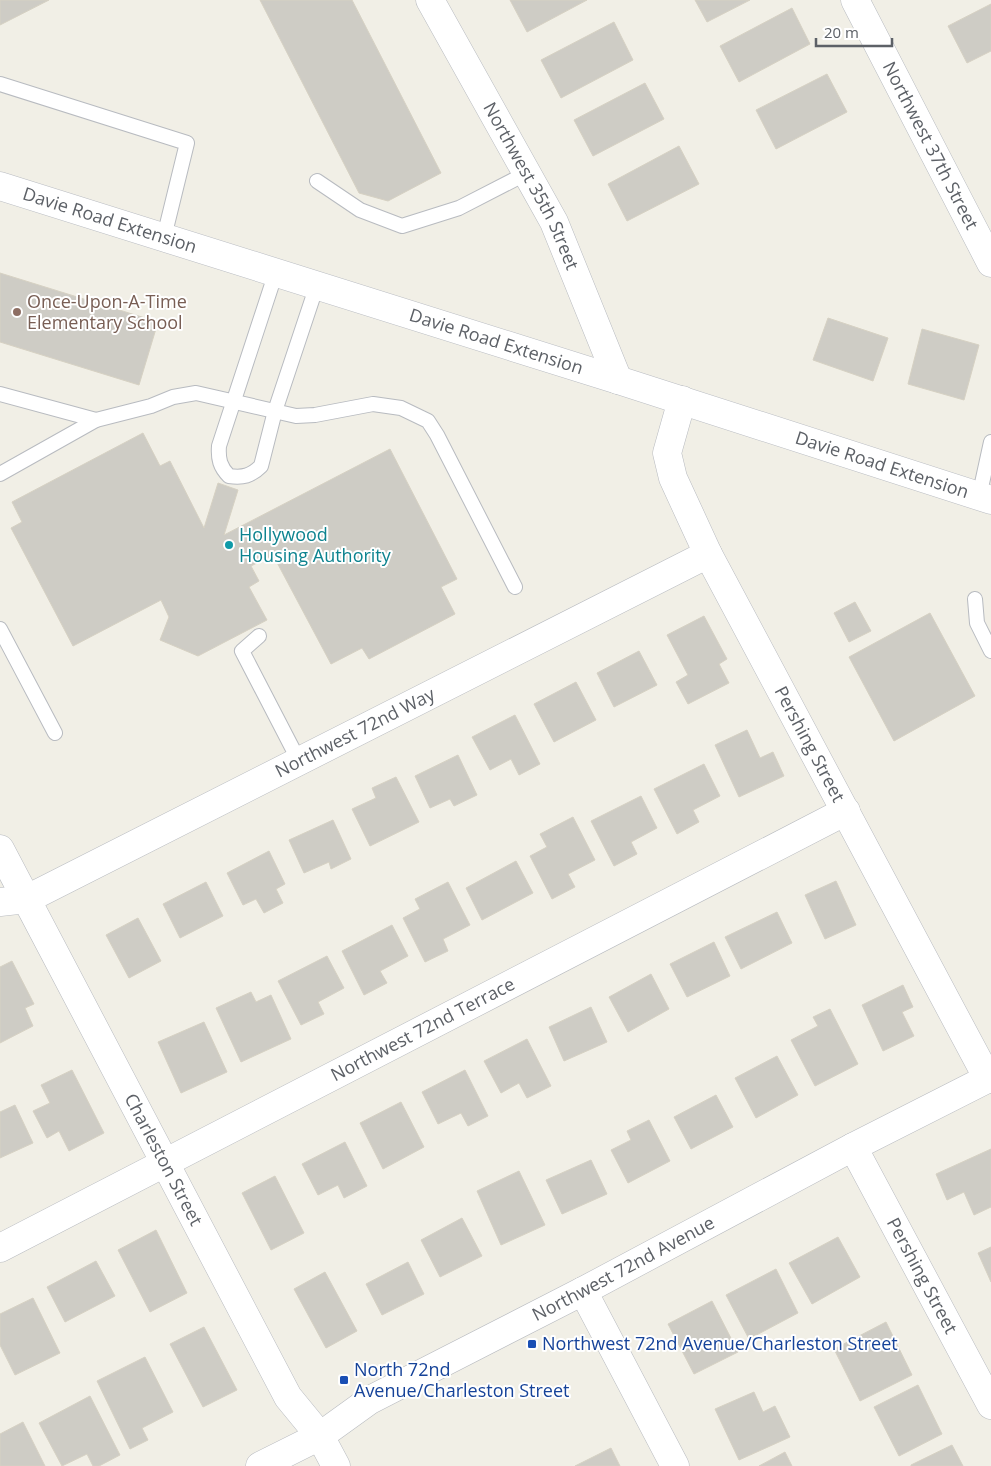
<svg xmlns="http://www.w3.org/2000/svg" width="991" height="1466" font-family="'Open Sans',sans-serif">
  <rect width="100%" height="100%" fill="#f1efe6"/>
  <g fill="#ceccc5" stroke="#d6d1c3">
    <polygon points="0,0 49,0 0,25"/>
    <polygon points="260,0 352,0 441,173 388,201 359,193"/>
    <polygon points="510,0 587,0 527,32"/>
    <polygon points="695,0 750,0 707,22"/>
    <polygon points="991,4 991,51 967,63 948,26"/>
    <polygon points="792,8 810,44 739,82 720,46"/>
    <polygon points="614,22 633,60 561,98 541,60"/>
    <polygon points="827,74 847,112 776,149 756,110"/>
    <polygon points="645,83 664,119 593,156 574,120"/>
    <polygon points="679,146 699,184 627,221 608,184"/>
    <polygon points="0,273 158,322 139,385 0,342"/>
    <polygon points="828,318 888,338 873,381 813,360"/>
    <polygon points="922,329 979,345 964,400 908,384"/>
    <polygon points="143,433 160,466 170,461 204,528 218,483 238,490 224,535 390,449 457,579 441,587 455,614 369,659 362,648 331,664 273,555 251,566 259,581 249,587 267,620 198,656 160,640 169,617 161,600 73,646 11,528 22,522 12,502"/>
    <polygon points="855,602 871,631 849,642 834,613"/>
    <polygon points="930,613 975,696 894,741 849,657"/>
    <polygon points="704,616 727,659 719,664 729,683 688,704 676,682 688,675 667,635"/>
    <polygon points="639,651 657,685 614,707 597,673"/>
    <polygon points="576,682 596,720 554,742 534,704"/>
    <polygon points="515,715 540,764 519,775 511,759 490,770 472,737"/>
    <polygon points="747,730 760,758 773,752 784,776 739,797 715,745"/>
    <polygon points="458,755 477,795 454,806 450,799 430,808 415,776"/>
    <polygon points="704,764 720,796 693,810 699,822 677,834 654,789"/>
    <polygon points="396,777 419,822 370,846 352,809 376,798 372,788"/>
    <polygon points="641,796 657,828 631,842 637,854 614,866 591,821"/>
    <polygon points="573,817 595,860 568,874 575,887 552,899 530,856 547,847 540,834"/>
    <polygon points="333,820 351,859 331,869 329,862 304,873 289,840"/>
    <polygon points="269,851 285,884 276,889 283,903 264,913 256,899 243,905 227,873"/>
    <polygon points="516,861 533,893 482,920 466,888"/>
    <polygon points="836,881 856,925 825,939 805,895"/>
    <polygon points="206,882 223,916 180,938 163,904"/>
    <polygon points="448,882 470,925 443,939 448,951 425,962 403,918 420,909 415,899"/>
    <polygon points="777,912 792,943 741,969 725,937"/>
    <polygon points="138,918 161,961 129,978 106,935"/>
    <polygon points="392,925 408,956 380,971 387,983 364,995 342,951"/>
    <polygon points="714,942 730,976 687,997 670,964"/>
    <polygon points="327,956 344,988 318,1002 324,1014 301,1025 278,981"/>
    <polygon points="12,961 34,1004 25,1008 33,1026 0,1043 0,967"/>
    <polygon points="651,974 669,1009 628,1032 609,997"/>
    <polygon points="903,985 913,1007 902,1012 914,1036 883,1051 862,1005"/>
    <polygon points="251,992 256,1002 271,995 291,1039 241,1062 216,1008"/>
    <polygon points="591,1007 607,1042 564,1061 549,1027"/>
    <polygon points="830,1009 858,1064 815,1086 791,1040 818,1026 813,1017"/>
    <polygon points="204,1022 227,1072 181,1093 158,1042"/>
    <polygon points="527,1039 551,1086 527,1098 519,1083 501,1093 484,1061"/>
    <polygon points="777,1056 798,1095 756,1118 735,1078"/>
    <polygon points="72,1070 104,1133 69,1151 59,1131 47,1138 33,1111 50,1103 41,1085"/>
    <polygon points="465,1070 488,1116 468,1126 461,1113 438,1124 422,1092"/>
    <polygon points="716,1095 733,1127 691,1149 674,1117"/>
    <polygon points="401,1102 424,1147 383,1169 360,1123"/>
    <polygon points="15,1105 33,1143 0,1158 0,1112"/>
    <polygon points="649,1120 670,1161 628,1183 611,1150 631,1140 627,1131"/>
    <polygon points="345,1142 367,1186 344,1198 338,1185 318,1195 302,1164"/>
    <polygon points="991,1149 991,1207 974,1215 964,1192 947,1200 936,1174"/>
    <polygon points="591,1160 607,1194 562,1214 546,1180"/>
    <polygon points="519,1171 545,1225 501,1245 477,1191"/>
    <polygon points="275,1176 304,1233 271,1250 242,1193"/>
    <polygon points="462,1218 482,1256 440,1277 421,1240"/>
    <polygon points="156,1230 187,1293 150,1312 118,1250"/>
    <polygon points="838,1237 860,1277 812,1304 789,1263"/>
    <polygon points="991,1247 991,1282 978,1253"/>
    <polygon points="96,1261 115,1296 65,1322 47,1287"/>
    <polygon points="408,1262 424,1294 382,1315 366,1284"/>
    <polygon points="776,1269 798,1313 749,1339 726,1295"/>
    <polygon points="325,1272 357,1331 326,1348 294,1289"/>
    <polygon points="33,1298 60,1353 15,1375 0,1345 0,1314"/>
    <polygon points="712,1301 738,1352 694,1374 668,1324"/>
    <polygon points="886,1322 912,1375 860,1401 834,1349"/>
    <polygon points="204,1327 237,1390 203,1407 170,1344"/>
    <polygon points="145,1357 173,1412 142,1428 148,1440 130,1449 97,1381"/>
    <polygon points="918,1385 942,1434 899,1456 874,1407"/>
    <polygon points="754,1392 763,1412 775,1406 790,1437 739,1460 715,1409"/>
    <polygon points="90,1396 120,1455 99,1466 93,1466 87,1454 62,1466 39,1423"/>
    <polygon points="23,1422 45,1466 0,1466 0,1434"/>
    <polygon points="952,1445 963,1466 911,1466 911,1465"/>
    <polygon points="611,1448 620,1466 575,1466"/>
    <polygon points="785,1452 792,1466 759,1466"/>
  </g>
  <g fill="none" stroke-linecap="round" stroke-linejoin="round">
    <defs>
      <g id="service">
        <polyline points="0,84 187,143 164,237"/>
        <polyline points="317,181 360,210 402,226 459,208 527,173"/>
        <path d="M276 272 219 446C218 459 220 467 229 476 243 478 251 476 261 466L275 411 317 285"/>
        <polyline points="0,394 96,420"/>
        <polyline points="0,474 96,420 151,406 173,397 196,393 296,416 315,415 373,404 401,408 428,421 437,435 515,587"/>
        <polyline points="979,497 991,442"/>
        <polyline points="975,599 977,623 991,651"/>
        <polyline points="0,629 55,733"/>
        <polyline points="259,636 242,651 299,761"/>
      </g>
      <g id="minor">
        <path id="s1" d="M430 0 554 222 618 380"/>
        <path id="s2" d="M855 0 991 263"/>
        <path id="s3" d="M682 400 667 453 673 478 708 554 988 1079"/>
        <path id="s4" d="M0 849 288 1397 320 1436 336 1466"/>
        <path id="s5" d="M0 902 27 899 708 554"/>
        <path id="s6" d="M853 1147 991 1405"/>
        <path id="s7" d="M0 1248 846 811"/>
        <polyline points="583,1291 675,1466"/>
      </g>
      <g id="tertiary">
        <path id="s8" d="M260 1466 320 1436 370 1400 583 1291 853 1147 991 1077"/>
      </g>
      <g id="secondary">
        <path id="s9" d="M0 186 618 380 991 500"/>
      </g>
    </defs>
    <use href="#service" stroke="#b8bbc0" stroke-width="16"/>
    <use href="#minor" stroke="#b8bbc0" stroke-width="29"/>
    <use href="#tertiary" stroke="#b8bbc0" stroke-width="29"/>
    <use href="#secondary" stroke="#b9bcc2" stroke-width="29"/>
    <use href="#service" stroke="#fff" stroke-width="14"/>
    <use href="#minor" stroke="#fff" stroke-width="28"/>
    <use href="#tertiary" stroke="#fff" stroke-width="28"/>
    <use href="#secondary" stroke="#fff" stroke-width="28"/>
  </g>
  <circle fill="#8d6e63" stroke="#fff" stroke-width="2" cx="17" cy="312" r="5"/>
  <circle fill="#0f9aa8" stroke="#fff" stroke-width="2" cx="229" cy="545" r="5"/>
  <g fill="#1a4fb4" stroke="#fff" stroke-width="2">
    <rect x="527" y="1339" width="10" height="10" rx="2.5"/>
    <rect x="339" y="1375" width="10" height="10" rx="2.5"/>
  </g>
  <g text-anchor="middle" stroke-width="4" stroke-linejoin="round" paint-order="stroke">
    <g font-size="18" fill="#5d6167" stroke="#fff">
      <text dy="6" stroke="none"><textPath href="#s2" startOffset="164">Northwest 37th Street</textPath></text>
      <text dy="6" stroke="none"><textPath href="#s1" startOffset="212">Northwest 35th Street</textPath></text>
      <text dy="6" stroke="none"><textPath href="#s9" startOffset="115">Davie Road Extension</textPath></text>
      <text dy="6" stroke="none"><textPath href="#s9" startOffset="520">Davie Road Extension</textPath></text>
      <text dy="6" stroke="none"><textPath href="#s9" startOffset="925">Davie Road Extension</textPath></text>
      <text dy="6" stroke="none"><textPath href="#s5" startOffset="395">Northwest 72nd Way</textPath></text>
      <text dy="6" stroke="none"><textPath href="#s3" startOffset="380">Pershing Street</textPath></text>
      <text dy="6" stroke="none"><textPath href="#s7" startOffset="476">Northwest 72nd Terrace</textPath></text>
      <text dy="6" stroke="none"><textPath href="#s4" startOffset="351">Charleston Street</textPath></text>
      <text dy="6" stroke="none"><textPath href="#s8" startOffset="414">Northwest 72nd Avenue</textPath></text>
      <text dy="6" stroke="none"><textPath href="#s6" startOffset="146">Pershing Street</textPath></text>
    </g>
    <g font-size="18" fill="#785e54" stroke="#fff" text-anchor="start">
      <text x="27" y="308">Once-Upon-A-Time<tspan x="27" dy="21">Elementary School</tspan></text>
    </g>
    <g font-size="18" fill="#0d838f" stroke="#fff" text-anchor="start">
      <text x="239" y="541">Hollywood<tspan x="239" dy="21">Housing Authority</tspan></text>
    </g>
    <g font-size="18" fill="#164399" stroke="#fff" text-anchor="start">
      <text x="542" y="1350">Northwest 72nd Avenue/Charleston Street</text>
      <text x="354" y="1376">North 72nd<tspan x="354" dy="21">Avenue/Charleston Street</tspan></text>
    </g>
  </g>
  <path d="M816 38v8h76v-8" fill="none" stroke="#5d6167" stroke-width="2.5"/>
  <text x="824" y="38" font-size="15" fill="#5d6167" stroke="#ffffff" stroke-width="4" paint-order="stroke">20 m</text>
</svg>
